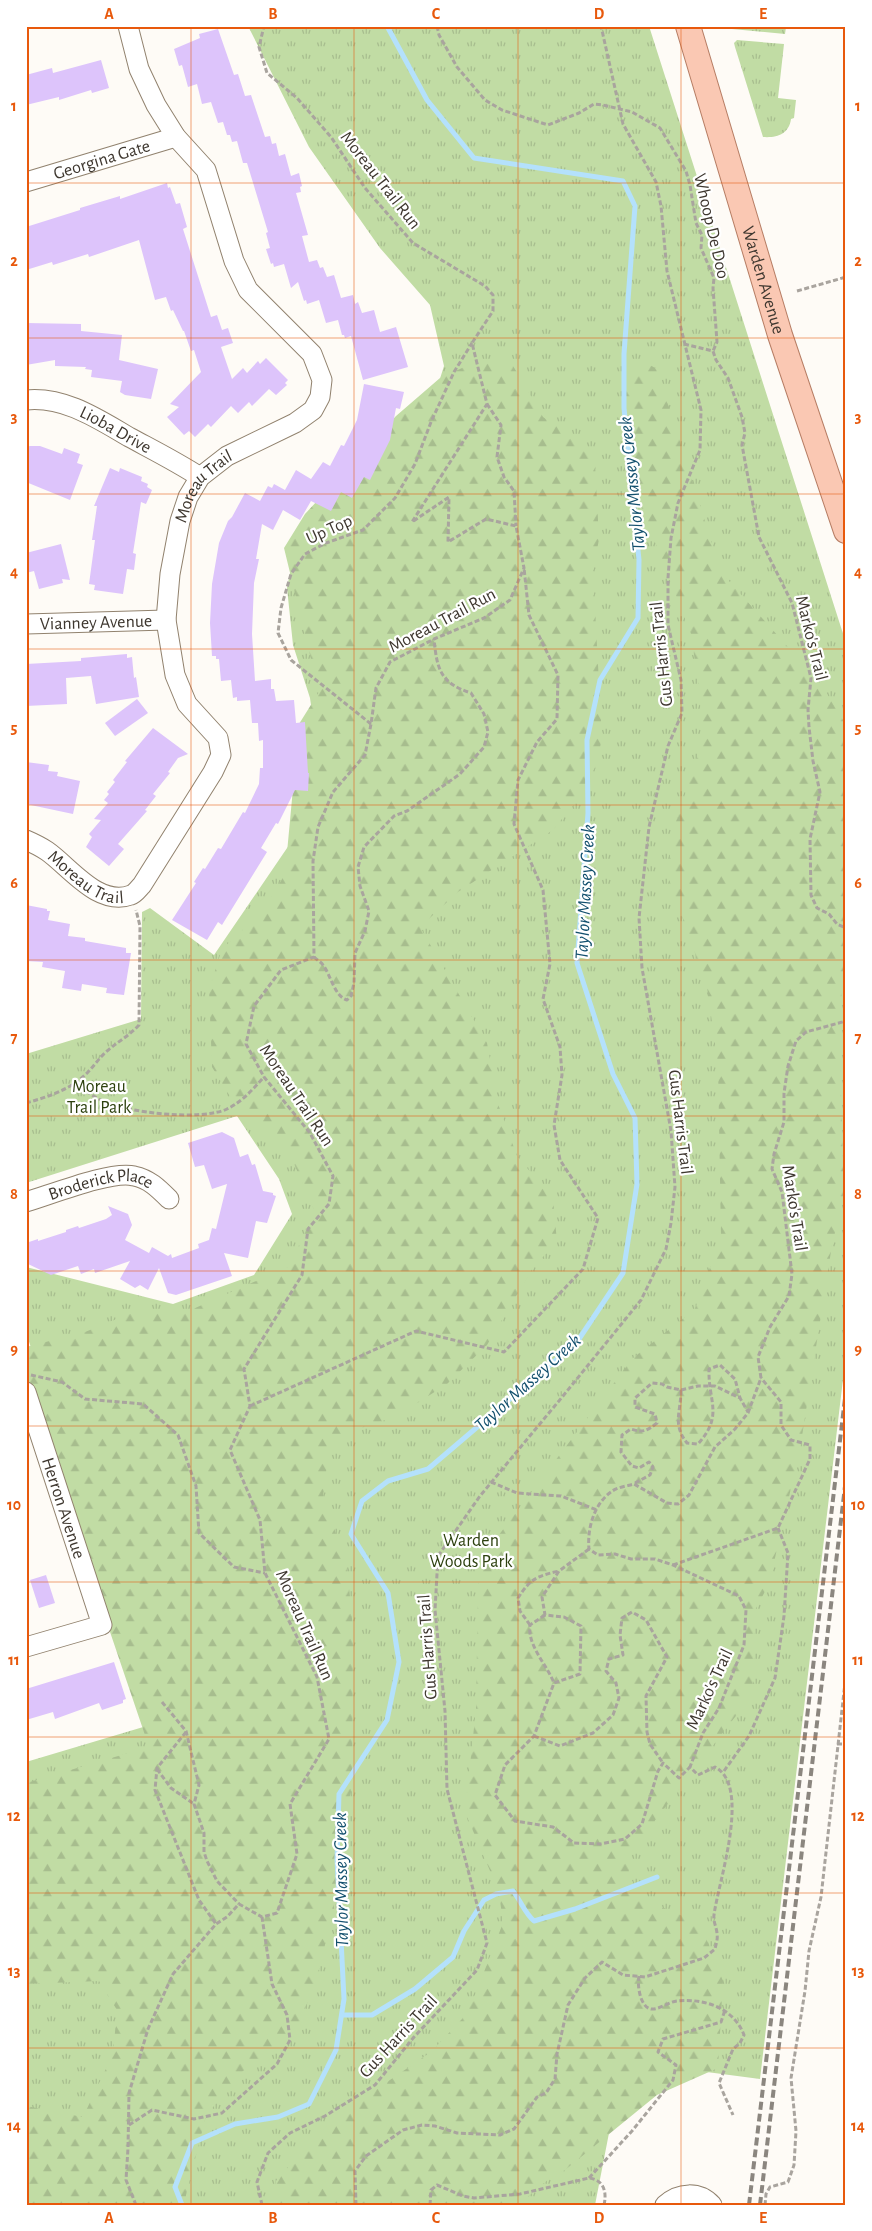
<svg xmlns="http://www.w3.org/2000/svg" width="872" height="2231" font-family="'Alegreya Sans',sans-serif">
  <defs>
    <pattern id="grass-tufts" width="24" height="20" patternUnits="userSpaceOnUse" patternTransform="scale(1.25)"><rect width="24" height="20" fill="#c1dca4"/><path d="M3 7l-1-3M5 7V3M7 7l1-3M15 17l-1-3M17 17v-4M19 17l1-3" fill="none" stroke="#a7bd8e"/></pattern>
    <pattern id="forest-firs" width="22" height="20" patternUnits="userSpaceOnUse" patternTransform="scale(1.25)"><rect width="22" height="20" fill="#c1dca4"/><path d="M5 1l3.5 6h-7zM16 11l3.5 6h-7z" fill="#a7bd8e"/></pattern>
  </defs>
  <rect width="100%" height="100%" fill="#fefbf6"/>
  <g fill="url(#grass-tufts)">
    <polygon points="248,26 649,26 846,643 846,1354 760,2079 623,2061 595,2205 26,2205 26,1762 160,1722 26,1333 26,1267 173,1304 254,1275 292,1214 279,1179 237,1116 26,1183 26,1054 141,1019 142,912 150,908 214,955 300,829 320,768 310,698 293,645 287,588 293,558 415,457 444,366 430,305 380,248 309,147"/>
    <polygon points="731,26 786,26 785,34 732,29"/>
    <path d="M737 40 784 44 778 98 796 100 794 118 791 119C789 134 777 138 763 137L735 47 734 43Z"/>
  </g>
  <g fill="url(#forest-firs)">
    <polygon points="482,359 509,359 543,417 571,436 595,464 599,539 593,572 602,739 591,783 553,830 458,892 420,927 487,1043 498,1104 517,1156 553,1199 557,1242 534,1266 487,1345 447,1384 397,1416 346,1433 329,1451 323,1496 347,1566 353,1629 352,1789 342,1821 335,1898 317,1979 296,2031 238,2075 206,2116 186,2195 185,2205 26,2205 26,2106 83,2117 113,2054 117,2010 99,1981 26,1984 26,1783 149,1747 26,1384 26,1347 85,1332 129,1314 141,1312 184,1313 290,1266 314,1210 289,1152 233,1101 212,1067 209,990 222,949 264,910 285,874 299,724 319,692 284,548 305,514 396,416 440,378"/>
    <polygon points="648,364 657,369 721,572 821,684 846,725 846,983 842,989 839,1023 844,1197 832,1245 800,1449 769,1584 754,1612 754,1681 742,1708 629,1854 629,1874 640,1898 700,1923 723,1981 718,2068 657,2095 565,2170 550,2178 525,2199 524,2205 277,2205 276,2181 327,2123 431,2052 462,2019 475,1995 503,1923 499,1892 465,1812 476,1709 478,1582 489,1548 633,1358 695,1309 721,1237 718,1064 707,987 667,874 675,824 701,747 700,695 691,634 635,491 624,449 623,402 635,366"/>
  </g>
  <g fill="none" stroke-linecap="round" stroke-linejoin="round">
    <g stroke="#b4e1fc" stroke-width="5">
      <path d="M342 2015H372L415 1989 453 1957 464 1931 484 1900 496 1894 513 1891C521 1901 524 1912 534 1921L575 1909 657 1877"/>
      <polyline points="182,2205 175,2187 192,2143 235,2124 278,2117 309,2104 336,2050 344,1999 337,1859 339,1794 387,1720 399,1662 388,1593 351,1534 362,1501 388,1481 428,1469 577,1342 623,1273 637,1184 635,1118 613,1074 577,963 588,813 587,740 600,680 638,618 639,560 624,408 624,354 635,206 623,181 474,158 427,100 387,26"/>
    </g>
  </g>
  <g fill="#ddc4fb">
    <polygon points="218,29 234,75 238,74 245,96 251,95 265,137 270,136 272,144 276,143 279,156 285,154 291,176 299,173 302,186 300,187 301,192 296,193 308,235 302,236 309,262 317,260 320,268 323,267 327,277 334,275 341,298 353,295 355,304 358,302 362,313 374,310 380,332 396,327 408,367 363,380 351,336 345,338 344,335 342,335 338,320 326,323 319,300 307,304 306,300 304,301 298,282 291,288 284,264 274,267 273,263 271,264 266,249 270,248 266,233 268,232 247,163 243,163 237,141 232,142 230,135 227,135 223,122 218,123 211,102 202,104 197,84 188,87 182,65 179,66 174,49 200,38 199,34"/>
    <polygon points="101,60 109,88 92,93 91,90 59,100 59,97 26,105 26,75 52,68 53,73"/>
    <polygon points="167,183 168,188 170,187 176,204 180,203 187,227 183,229 211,317 217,315 222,330 228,328 233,343 221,347 232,379 243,368 247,373 258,361 260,364 266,358 288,380 285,383 287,385 276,395 269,389 252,406 249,402 238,413 231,406 211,427 208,424 195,437 189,431 184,435 167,417 179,407 170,404 201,372 194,350 191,351 184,331 183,331 173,310 171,311 166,297 155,300 139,240 89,257 88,254 53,265 52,262 26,270 26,227 80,210 80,208 120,196 120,199"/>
    <polygon points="26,323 81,324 81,331 122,335 119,360 158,369 151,399 125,395 120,392 122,381 91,377 92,370 85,369 86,367 55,366 55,360 26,365"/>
    <polygon points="364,384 404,392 400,409 396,408 390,440 370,480 364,477 352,498 341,492 331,511 311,501 300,520 283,510 273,530 262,524 256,559 259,559 254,583 252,634 255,681 271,679 271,689 274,689 276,701 294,700 296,723 305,722 308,773 309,773 308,791 295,790 278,824 276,823 261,848 267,852 222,925 218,922 207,940 172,920 196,883 194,882 203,868 205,869 218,848 221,849 243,812 245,813 259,784 260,768 263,768 263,740 259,741 258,723 252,723 250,700 237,701 237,697 233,698 231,680 221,681 219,659 216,659 216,656 212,656 210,623 212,584 219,543 228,521 232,517 245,493 260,501 268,486 272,488 274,484 285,490 296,470 311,479 323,462 330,466 341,445 344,446 357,420"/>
    <polygon points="30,446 40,446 62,454 64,448 80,454 77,463 83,465 70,500 26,482 26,447"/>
    <polygon points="110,468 119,472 120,468 142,477 141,481 148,484 147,487 152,490 146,504 141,502 133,553 136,554 134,570 127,569 123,594 94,590 95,585 89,584 95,540 92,540 97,506 94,506"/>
    <polygon points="61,544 70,580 62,579 63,583 39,589 34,571 26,573 26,553"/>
    <polygon points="127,654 127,658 132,657 134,678 136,677 139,697 96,704 91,676 66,678 67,704 26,706 26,664 81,661 81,658"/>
    <polygon points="137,699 148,713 115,736 105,723"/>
    <polygon points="153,728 188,754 178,758 168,772 170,773 153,794 156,796 145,810 147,811 118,844 124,849 109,866 86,847 92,837 89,834 101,820 94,819 108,803 104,800 109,794 107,792 115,782 113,780 127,762 125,761"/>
    <polygon points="26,762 49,765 48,771 58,772 57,776 80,781 73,814 26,804"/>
    <polygon points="26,905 47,909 47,911 50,911 48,920 70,924 68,936 85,938 85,941 126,948 126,953 131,953 124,995 106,993 107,988 82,984 81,991 62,988 65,971 42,967 43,962 26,961"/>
    <polygon points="222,1132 234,1138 240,1157 248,1154 252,1165 255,1164 263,1191 273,1193 273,1195 276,1196 267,1223 256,1221 248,1258 224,1253 232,1276 176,1295 168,1293 159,1268 148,1290 140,1285 135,1288 120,1279 130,1261 95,1273 94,1269 81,1274 78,1266 51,1275 26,1263 26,1243 38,1239 38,1241 66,1232 66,1230 78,1226 79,1228 106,1219 112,1215 108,1206 128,1214 132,1225 125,1240 149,1253 152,1247 168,1256 171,1254 172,1258 199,1248 198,1244 209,1240 212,1228 216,1229 227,1184 212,1189 204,1165 195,1167 188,1143"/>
    <polygon points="46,1575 55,1603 39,1608 30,1580"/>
    <polygon points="114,1662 126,1699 123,1700 123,1703 102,1710 99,1703 55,1719 53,1712 26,1720 26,1689"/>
  </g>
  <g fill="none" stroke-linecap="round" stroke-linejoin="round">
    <defs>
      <g id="minor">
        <path id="s1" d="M26 182 176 137"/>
        <path id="s2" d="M26 400C64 396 98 419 129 437 153 450 177 462 200 477"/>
        <path id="s3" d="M26 624 166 620"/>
        <path id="s4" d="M26 840C33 843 41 847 47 851 70 867 98 907 131 895 135 894 139 888 142 885L213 772 221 755 218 738 187 704 175 675 166 620 170 574 180 521 188 497 200 477 227 456 295 423 313 410 320 397 322 380 312 354 248 290 234 261 206 170 176 137 156 105 139 69 128 26"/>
        <path id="s5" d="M26 1202C50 1195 112 1170 134 1176 149 1179 158 1188 169 1199"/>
        <path id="s6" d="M26 1392 102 1625 26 1647"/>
        <path d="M665 2205C679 2192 699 2191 712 2205"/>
      </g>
      <g id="major">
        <path id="s7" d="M688 26 780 335 846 531"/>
      </g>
    </defs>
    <use href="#minor" stroke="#91826e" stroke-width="21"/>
    <use href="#major" stroke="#b67d64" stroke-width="26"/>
    <g stroke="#a9a49e" stroke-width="3" stroke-dasharray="5 2.5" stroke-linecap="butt">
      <polyline points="437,26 439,35 457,67 485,100 502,110 548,125 579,113 594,104 603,105 632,112 660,128 686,171 690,185 696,223 702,235 701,248 714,278 713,288 717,342 713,351"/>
      <polyline points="797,291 846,277"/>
      <polyline points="684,344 713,351 716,360 728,378 742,417 745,433 742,445 759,537 792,603 811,678 808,710 809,727 813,761 820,792 810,839 811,895 817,908 829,914 837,924 846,928"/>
      <polyline points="487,404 501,425 497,457 504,477 514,491 516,526"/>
      <polyline points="371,724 291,660 278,633 281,608 291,574 305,554 326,543 363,530 395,498 415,464 431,422 454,372 472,343"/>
      <path d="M314 957C317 960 321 962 323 965 331 975 334 996 347 1000L351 996 354 983 355 953 365 931 369 911 360 886 358 867 364 847 394 816 407 811 460 774 484 747 488 732 484 714 471 693C440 683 437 669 434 639"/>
      <path d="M74 1082C84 1089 93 1097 103 1101 129 1113 201 1121 227 1109 242 1102 253 1089 264 1077"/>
      <path d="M26 1103C48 1097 72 1089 88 1072 94 1066 99 1058 106 1052 117 1042 129 1036 139 1025L140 926 136 910"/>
      <polyline points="31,1375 62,1382 85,1399 143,1404 178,1435 196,1486 199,1533 234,1567 265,1573"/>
      <path d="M681 1390C681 1412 672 1424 687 1443L698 1444C724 1415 708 1402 709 1369L720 1365 735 1379 740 1398"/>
      <polyline points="250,1406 416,1331 504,1352 583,1269 598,1218 560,1160 554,1125 562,1075 560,1047 543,999 550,964 543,890 514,824 518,780 537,742 557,719 558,675 529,615 524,568"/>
      <polyline points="491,1482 517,1493 561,1496 597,1510"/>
      <path d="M635 1483 650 1475 653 1467 649 1462 639 1468 632 1466 621 1452 622 1435 631 1429C643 1433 647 1431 657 1423L655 1414 635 1407V1398L652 1383 662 1384 667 1387 681 1390 698 1386H715L740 1398 748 1412"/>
      <polyline points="589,1549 559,1571 542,1597 545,1615 564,1617 581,1626 580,1674 554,1683 534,1736 505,1765 495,1795 515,1821 553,1827 574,1843 600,1844 625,1839 642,1824 658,1771 663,1763 679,1778 690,1767"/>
      <polyline points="673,1565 778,1528 810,1459 810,1445 791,1440 781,1425 781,1402 761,1378"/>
      <path d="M545 1615 530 1625C527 1645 547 1665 554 1683"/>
      <path d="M530 1625 520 1611 518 1598C530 1579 537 1576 559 1571"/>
      <polyline points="162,1702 186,1731 199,1785 194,1804 204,1833 204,1852 207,1861 217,1881 239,1904"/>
      <polyline points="186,1732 157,1768 155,1790 199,1900 216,1924"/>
      <polyline points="534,1736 560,1746 593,1733 613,1715 619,1698 616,1683 606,1671 609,1659 623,1655 620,1635 622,1618 632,1612 646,1620 667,1657 646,1696 647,1732 650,1744 663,1763"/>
      <polyline points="837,1744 846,1744"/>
      <polyline points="157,1769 171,1788 194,1804"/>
      <polyline points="724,1771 749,1736 775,1678 784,1616 788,1553 778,1528"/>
      <path d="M639 1976C637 1985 640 2007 651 2009 659 2010 668 2002 677 2001 704 1998 734 2008 744 2035L740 2043 733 2049 719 2083 733 2115"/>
      <polyline points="129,2125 152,2110 194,2119 222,2113 277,2064 290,2040 287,2015 272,1984 262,1917"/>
      <polyline points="589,2178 632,2131 673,2080 676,2065 658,2052 663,2039 721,2022 725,2010"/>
      <polyline points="136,2205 126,2180 128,2148 129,2093 148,2029 173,1974 216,1924 227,1917 239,1904 262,1917 277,1913 297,1854 290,1804 329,1739 317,1677 265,1573 260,1520 230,1450 250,1406 244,1369 302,1275 308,1229 329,1204 333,1176 310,1133 264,1077 246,1044 254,1006 281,970 314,957 313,861 318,827 333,792 365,755 371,724 376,688 390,662 434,639 484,618 510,600 524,568 516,526 486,519 448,542 449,497 412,522 487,404 472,343 493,311 493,295 485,286 413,243 365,188 331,137 297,98 267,73 259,47 264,26"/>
      <polyline points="262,2205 257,2182 268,2153 290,2133 325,2116 375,2085 414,2037 477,1970 487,1943 447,1789 445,1711 435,1610 438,1556 480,1496 563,1396 641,1300 666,1249 671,1223 675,1187 671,1131 642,968 639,918 649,827 668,746 682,713 681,680 668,625 668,578 671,538 678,503 700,450 701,410 667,271 661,206 656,182 623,124 601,26"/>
      <path d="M356 2205 355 2171 366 2156 403 2130 422 2125 435 2126 457 2133 500 2135 514 2129 537 2097 546 2093 555 2079 557 2054 568 2005 585 1978 602 1962 623 1975 645 1977 704 1958 715 1949C716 1944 718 1939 717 1934 717 1928 713 1922 714 1915 718 1883 752 1786 715 1767L698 1775 690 1767 703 1733 719 1708 744 1645 746 1610 739 1596 673 1565 655 1559H631L615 1554 598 1555 589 1549C587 1529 594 1504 611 1492 617 1487 627 1486 634 1484L667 1503 678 1504 689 1495 715 1447 735 1429 748 1413 761 1378 758 1357 770 1327 789 1296 792 1274 782 1192 772 1169 774 1154 784 1122V1093L788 1066 796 1041 806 1032 846 1021"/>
      <path d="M430 2205 431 2190 437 2185 463 2196 474 2198 520 2194 589 2178C604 2180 607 2192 604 2205"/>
      <polyline points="765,2205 766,2194 770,2187 788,2182 794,2165 796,2131 791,2078 805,1991 809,1951 821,1897 846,1674"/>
    </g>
    <use href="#minor" stroke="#fff" stroke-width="19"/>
    <use href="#major" stroke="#fac8b3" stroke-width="24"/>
    <g stroke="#8b867f" stroke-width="4" stroke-dasharray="8 4" stroke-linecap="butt">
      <polyline points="749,2205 846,1390"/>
      <polyline points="760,2205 846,1478"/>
    </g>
  </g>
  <path fill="none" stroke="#e8590c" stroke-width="1" stroke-opacity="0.55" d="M191 26V2205M354 26V2205M518 26V2205M681 26V2205M26 183H846M26 338H846M26 494H846M26 649H846M26 805H846M26 960H846M26 1116H846M26 1271H846M26 1426H846M26 1582H846M26 1737H846M26 1893H846M26 2048H846"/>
  <g text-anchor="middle" stroke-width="4.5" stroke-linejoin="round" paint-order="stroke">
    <g font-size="18" fill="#3e372f" stroke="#fff">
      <text dy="6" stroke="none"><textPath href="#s1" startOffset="79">Georgina Gate</textPath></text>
      <text transform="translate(381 180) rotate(52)" y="6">Moreau Trail Run</text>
      <text transform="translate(712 226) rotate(77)" y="6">Whoop De Doo</text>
      <text dy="6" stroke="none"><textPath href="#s7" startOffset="265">Warden Avenue</textPath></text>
      <text dy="6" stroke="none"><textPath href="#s2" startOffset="96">Lioba Drive</textPath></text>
      <text dy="6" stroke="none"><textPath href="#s4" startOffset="584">Moreau Trail</textPath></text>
      <text transform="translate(329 529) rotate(-24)" y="6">Up Top</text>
      <text transform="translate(442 620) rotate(-28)" y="6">Moreau Trail Run</text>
      <text dy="6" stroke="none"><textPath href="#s3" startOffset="70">Vianney Avenue</textPath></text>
      <text transform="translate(812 638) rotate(76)" y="6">Marko's Trail</text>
      <text transform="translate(661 654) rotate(-96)" y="6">Gus Harris Trail</text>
      <text dy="6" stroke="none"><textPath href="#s4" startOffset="72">Moreau Trail</textPath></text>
      <text transform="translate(297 1095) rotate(56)" y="6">Moreau Trail Run</text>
      <text transform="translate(681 1122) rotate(83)" y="6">Gus Harris Trail</text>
      <text dy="6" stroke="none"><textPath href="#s5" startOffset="78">Broderick Place</textPath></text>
      <text transform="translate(795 1208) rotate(81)" y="6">Marko's Trail</text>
      <text dy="6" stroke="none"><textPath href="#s6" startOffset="122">Herron Avenue</textPath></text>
      <text transform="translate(305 1625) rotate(66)" y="6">Moreau Trail Run</text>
      <text transform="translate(427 1647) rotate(-94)" y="6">Gus Harris Trail</text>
      <text transform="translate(709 1689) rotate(-65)" y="6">Marko's Trail</text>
      <text transform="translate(398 2036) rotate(-47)" y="6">Gus Harris Trail</text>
    </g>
    <g font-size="18" fill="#2d410f" stroke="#fff">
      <text x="99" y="1092">Moreau<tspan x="99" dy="21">Trail Park</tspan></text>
      <text x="471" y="1546">Warden<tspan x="471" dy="21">Woods Park</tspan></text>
    </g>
    <g font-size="19" font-style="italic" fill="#13506e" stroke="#fff">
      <text transform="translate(631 484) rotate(-96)" y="7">Taylor Massey Creek</text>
      <text transform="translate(584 892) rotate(-87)" y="7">Taylor Massey Creek</text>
      <text transform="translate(527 1382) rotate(-42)" y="7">Taylor Massey Creek</text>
      <text transform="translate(340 1880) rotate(-91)" y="7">Taylor Massey Creek</text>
    </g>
  </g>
  <rect width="872" height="2231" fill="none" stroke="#ffffff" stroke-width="55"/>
  <rect x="28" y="28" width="816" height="2176" fill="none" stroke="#e8590c" stroke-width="2"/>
  <g font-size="16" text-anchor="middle" font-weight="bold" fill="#e8590c">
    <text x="109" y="19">A</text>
    <text x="273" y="19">B</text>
    <text x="436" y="19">C</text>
    <text x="599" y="19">D</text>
    <text x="763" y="19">E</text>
    <text x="14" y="111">1</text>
    <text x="858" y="111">1</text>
    <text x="14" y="266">2</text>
    <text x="858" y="266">2</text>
    <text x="14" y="422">3</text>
    <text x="858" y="422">3</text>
    <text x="14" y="577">4</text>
    <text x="858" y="577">4</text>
    <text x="14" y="733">5</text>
    <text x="858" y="733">5</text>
    <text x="14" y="888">6</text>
    <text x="858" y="888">6</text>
    <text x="14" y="1043">7</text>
    <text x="858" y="1043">7</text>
    <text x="14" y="1199">8</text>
    <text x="858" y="1199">8</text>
    <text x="14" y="1354">9</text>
    <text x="858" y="1354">9</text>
    <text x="14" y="1510">10</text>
    <text x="858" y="1510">10</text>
    <text x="14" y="1665">11</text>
    <text x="858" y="1665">11</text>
    <text x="14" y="1821">12</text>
    <text x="858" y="1821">12</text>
    <text x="14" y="1976">13</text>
    <text x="858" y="1976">13</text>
    <text x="14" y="2131">14</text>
    <text x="858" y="2131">14</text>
    <text x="109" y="2223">A</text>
    <text x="273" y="2223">B</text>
    <text x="436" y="2223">C</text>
    <text x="599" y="2223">D</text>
    <text x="763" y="2223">E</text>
  </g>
</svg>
